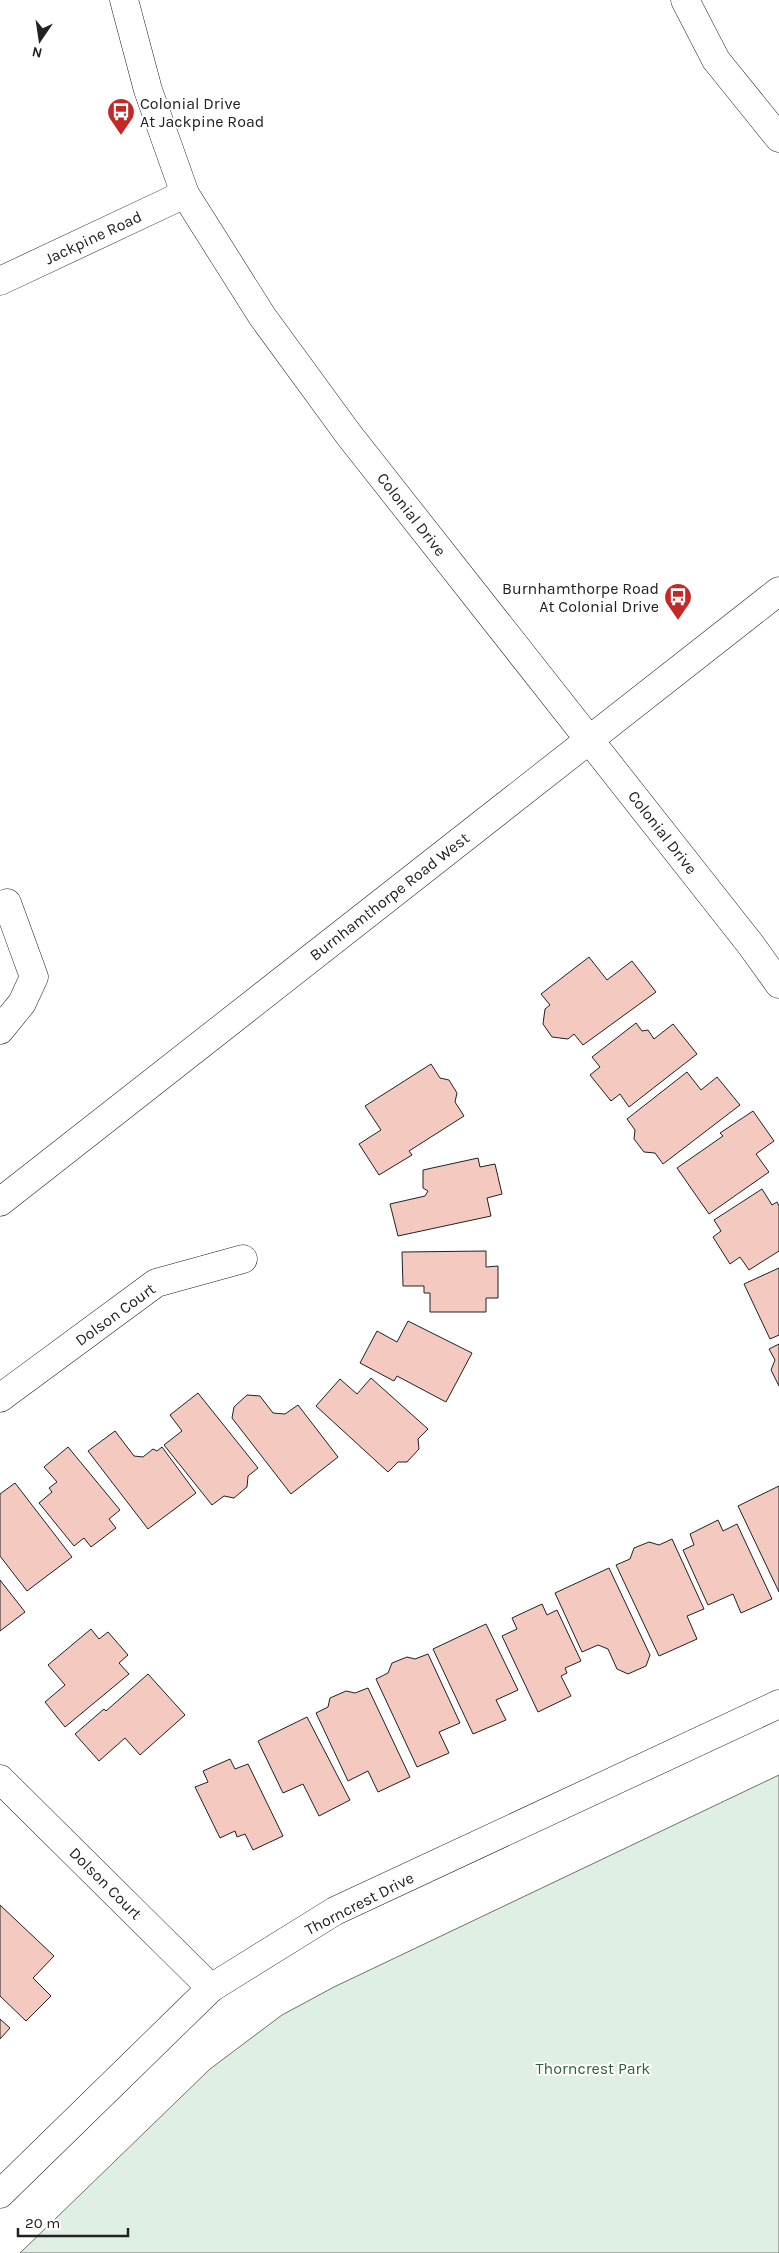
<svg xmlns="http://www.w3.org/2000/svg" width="779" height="2253" font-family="Karla,sans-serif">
  <rect width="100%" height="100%" fill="#fff"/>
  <polygon fill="#e0efe3" stroke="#6f6f6f" points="779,1775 779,2253 20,2253 210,2069 282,2015 334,1987"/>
  <g fill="#f3c9c0" stroke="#222">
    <polygon points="589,957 607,980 632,961 656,992 583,1045 574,1034 568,1039 552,1037 543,1024 545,1009 550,1005 541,994"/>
    <polygon points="636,1023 642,1031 648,1030 654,1039 673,1024 697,1054 629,1107 620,1094 611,1101 590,1075 600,1067 592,1057"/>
    <polygon points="431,1064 440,1078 449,1080 457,1093 455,1102 464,1116 409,1151 412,1155 379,1175 359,1144 381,1130 365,1106"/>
    <polygon points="687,1072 701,1090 717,1077 740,1105 663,1164 655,1153 644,1152 634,1139 635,1130 627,1119"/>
    <polygon points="753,1111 774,1141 756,1154 769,1172 709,1214 677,1168 723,1136 720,1133"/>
    <polygon points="478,1158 480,1167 495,1164 502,1194 487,1198 491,1216 398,1236 390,1204 425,1196 428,1191 423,1188 423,1170"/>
    <polygon points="762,1189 772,1205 777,1202 779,1206 779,1251 749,1270 740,1257 730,1264 713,1237 721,1231 714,1220"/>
    <polygon points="486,1251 486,1267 498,1266 498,1298 486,1298 486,1312 430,1312 430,1293 424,1293 424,1286 403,1286 402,1252"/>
    <polygon points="779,1268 779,1335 770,1339 744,1284"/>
    <polygon points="408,1321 472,1353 446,1402 397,1376 394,1381 360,1363 377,1331 397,1342"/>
    <polygon points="779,1344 779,1386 771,1370 775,1360 769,1349"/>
    <polygon points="371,1378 428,1429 418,1439 419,1449 407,1462 398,1462 388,1472 316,1406 340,1379 357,1394"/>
    <polygon points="198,1393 258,1468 248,1476 247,1487 234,1498 224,1496 212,1505 164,1445 182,1431 170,1415"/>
    <polygon points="247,1395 260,1396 273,1413 285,1414 298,1405 338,1457 291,1494 232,1418 234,1407"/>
    <polygon points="115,1431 134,1456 143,1457 153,1449 157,1451 162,1447 196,1493 148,1529 88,1451"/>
    <polygon points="68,1447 120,1510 109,1519 116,1528 91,1547 84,1538 74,1546 39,1503 52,1492 49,1488 57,1482 44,1467"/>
    <polygon points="15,1483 72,1557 27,1591 0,1556 0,1494"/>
    <polygon points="779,1486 779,1592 738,1506"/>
    <polygon points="718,1520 723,1531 737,1524 772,1599 741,1613 733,1594 708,1605 683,1550 694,1545 690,1534"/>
    <polygon points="672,1539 704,1609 687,1616 697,1639 659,1656 616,1565 630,1559 634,1548 649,1542 659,1545"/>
    <polygon points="609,1568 650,1655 646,1666 628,1674 617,1669 608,1649 598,1645 582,1652 555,1593"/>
    <polygon points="0,1580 25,1612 0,1631"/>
    <polygon points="542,1604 547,1615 557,1610 581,1661 565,1668 567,1673 561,1676 571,1696 538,1712 502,1636 517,1629 512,1618"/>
    <polygon points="486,1624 518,1690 496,1700 506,1720 473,1734 433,1649"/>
    <polygon points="91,1629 99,1639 108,1632 128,1655 119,1663 129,1674 65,1727 45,1702 65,1685 48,1665"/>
    <polygon points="428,1654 460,1723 439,1732 449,1753 417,1767 376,1679 388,1673 392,1663 407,1657 415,1659"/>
    <polygon points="148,1674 185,1715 140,1755 125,1738 99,1761 75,1734 104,1709 106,1711"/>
    <polygon points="368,1688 410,1777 378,1792 368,1771 348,1781 316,1713 328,1707 330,1698 346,1691 355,1693"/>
    <polygon points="307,1717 350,1800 319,1816 303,1784 283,1793 258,1741"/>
    <polygon points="230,1759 235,1769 248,1764 283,1836 253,1850 245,1834 237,1837 235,1831 220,1838 195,1787 208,1782 203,1771"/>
    <polygon points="0,1905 54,1956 33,1978 51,1996 26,2021 0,1996"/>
    <polygon points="0,2019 10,2028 0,2039"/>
  </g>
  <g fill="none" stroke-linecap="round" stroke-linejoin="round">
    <defs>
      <g id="street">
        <polyline points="685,0 716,60 779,138"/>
        <polyline points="0,281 185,194"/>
        <polyline points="0,1030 22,1003 34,977 7,903"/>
        <polyline points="0,1398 156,1283 243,1259"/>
        <polyline points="0,1779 211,1988"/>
        <polyline points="0,2194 211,1988 335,1911 779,1704"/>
      </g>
      <g id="secondary">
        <polyline points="124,0 148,90 185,194 262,316 349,435 751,945 779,984"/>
        <polyline points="0,1202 779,591"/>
      </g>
    </defs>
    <use href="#street" stroke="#222" stroke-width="29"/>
    <use href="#secondary" stroke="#222" stroke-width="29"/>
    <use href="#street" stroke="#fff" stroke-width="28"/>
    <use href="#secondary" stroke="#fff" stroke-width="28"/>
  </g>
  <defs>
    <symbol id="bus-pin" viewBox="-11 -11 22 30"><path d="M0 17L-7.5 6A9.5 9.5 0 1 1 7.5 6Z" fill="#c62828" stroke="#fff"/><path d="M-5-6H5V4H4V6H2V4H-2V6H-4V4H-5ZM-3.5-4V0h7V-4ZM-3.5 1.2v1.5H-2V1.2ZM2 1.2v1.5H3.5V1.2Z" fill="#fff"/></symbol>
  </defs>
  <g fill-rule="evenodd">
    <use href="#bus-pin" x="105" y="96" width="32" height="43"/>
    <use href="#bus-pin" x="662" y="581" width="32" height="43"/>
  </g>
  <g text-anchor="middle" stroke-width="4" stroke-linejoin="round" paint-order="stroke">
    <g font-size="16" fill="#222" stroke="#fff" text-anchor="start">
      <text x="140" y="109">Colonial Drive<tspan x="140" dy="18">At Jackpine Road</tspan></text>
      <text x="659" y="594" text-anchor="end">Burnhamthorpe Road<tspan x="659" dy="18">At Colonial Drive</tspan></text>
    </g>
    <g font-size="16" fill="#222" stroke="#fff">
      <text transform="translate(93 237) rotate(-25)" y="6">Jackpine Road</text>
      <text transform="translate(412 514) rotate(52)" y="6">Colonial Drive</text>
      <text transform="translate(663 832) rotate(52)" y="6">Colonial Drive</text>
      <text transform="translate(389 896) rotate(-38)" y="6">Burnhamthorpe Road West</text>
      <text transform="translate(115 1314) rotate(-36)" y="6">Dolson Court</text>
      <text transform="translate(106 1883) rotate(45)" y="6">Dolson Court</text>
      <text transform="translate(359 1903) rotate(-27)" y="6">Thorncrest Drive</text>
    </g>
    <g font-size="16" fill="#2f5e38" stroke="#fff">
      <text x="593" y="2074">Thorncrest Park</text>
    </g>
  </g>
  <g transform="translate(40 40) rotate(193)" stroke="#ffffff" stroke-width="4" paint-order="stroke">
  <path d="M0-4L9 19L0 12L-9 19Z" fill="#222222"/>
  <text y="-8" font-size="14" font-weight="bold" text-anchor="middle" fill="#222222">N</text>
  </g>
  <path d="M18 2228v8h110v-8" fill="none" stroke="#222222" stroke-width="2.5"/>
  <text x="25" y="2228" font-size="15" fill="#222222" stroke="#ffffff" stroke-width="4" paint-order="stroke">20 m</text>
</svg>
